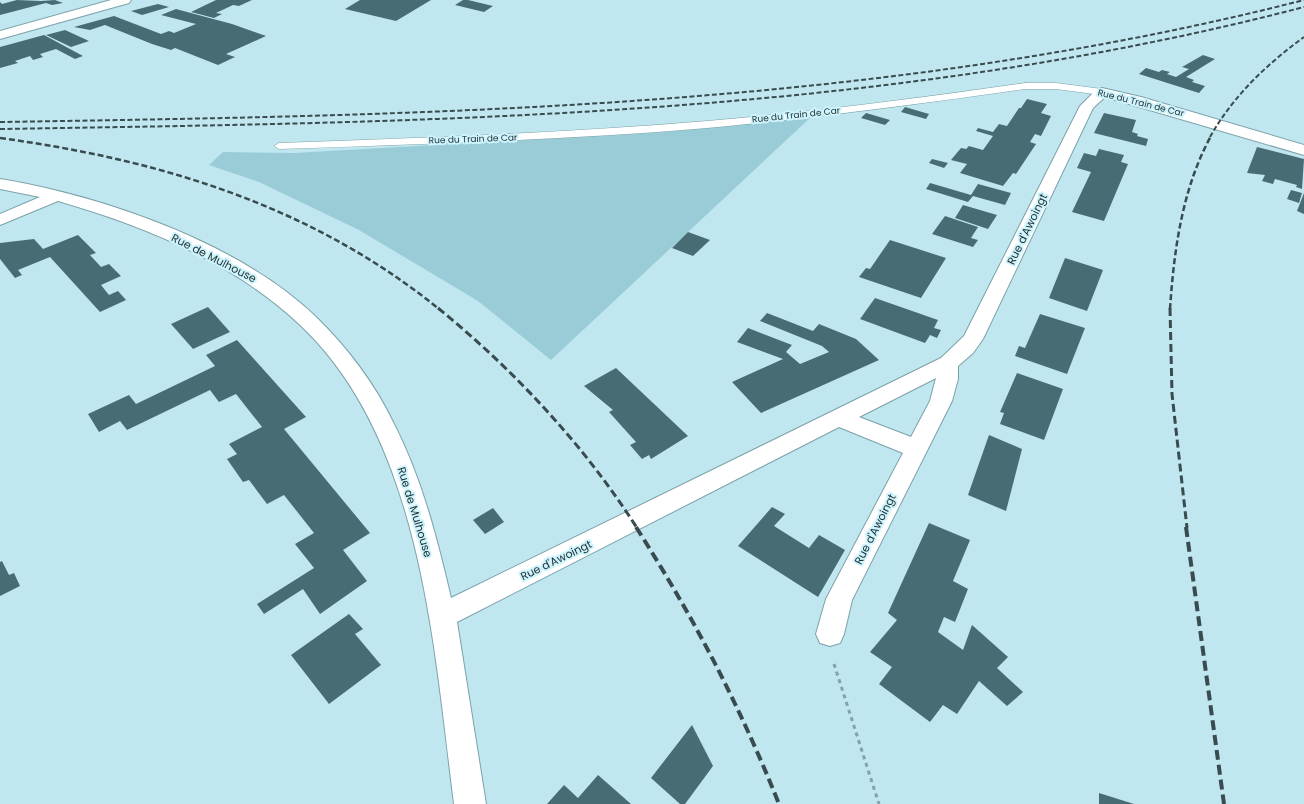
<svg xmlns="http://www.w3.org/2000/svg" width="1304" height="804" font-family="Poppins,sans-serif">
  <rect width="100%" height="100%" fill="#c0e7f0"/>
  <polygon fill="#9accd7" points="810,118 551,360 478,301 359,230 259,182 209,165 223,152 294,153 525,140"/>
  <g fill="#486c74">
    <polygon points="17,0 41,1 55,0 63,3 52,5 46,3 0,15 0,2 2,4"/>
    <polygon points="216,0 252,0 239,6 233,5 216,13 222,14 214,18 191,12"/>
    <polygon points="360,0 431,0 396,21 345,9"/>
    <polygon points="463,0 468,0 493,6 484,12 455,5"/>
    <polygon points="158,4 169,7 142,15 131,11"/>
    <polygon points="176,9 232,24 266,36 226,54 235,57 218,65 175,48 171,50 152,44 105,25 90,30 74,27 114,16 161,34 169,31 174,33 196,24 161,15"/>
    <polygon points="65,30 89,41 71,47 46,35"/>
    <polygon points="44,35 83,56 75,59 56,49 40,54 43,57 33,60 30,56 15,61 18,63 0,68 0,47"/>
    <polygon points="1203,55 1215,59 1186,77 1194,80 1192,82 1205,86 1199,93 1139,74 1146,68 1159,72 1162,70 1170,72 1167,74 1176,77 1189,69 1182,67"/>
    <polygon points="1027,99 1047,104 1041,113 1051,116 1041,136 1035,134 1030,142 1036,144 1016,174 1013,173 1003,186 960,173 967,164 951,160 961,148 966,149 969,146 983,150 993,136 976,131 978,128 993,132 999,124 1007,126 1019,108 1021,108"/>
    <polygon points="905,107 929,114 926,119 901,112"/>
    <polygon points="866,113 890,120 885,125 861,118"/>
    <polygon points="1104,113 1136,120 1132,132 1138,134 1137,136 1148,139 1146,146 1094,133"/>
    <polygon points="1257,147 1304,159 1302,189 1296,187 1297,185 1275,179 1273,184 1262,181 1265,175 1247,173"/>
    <polygon points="1099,149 1124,155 1121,162 1128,164 1104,221 1072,212 1091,172 1077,168 1084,153 1096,156"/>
    <polygon points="932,159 948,163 944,168 929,163"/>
    <polygon points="930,183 971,195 978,184 1011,193 1005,205 973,196 968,202 926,189"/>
    <polygon points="1291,190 1302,193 1299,203 1287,199"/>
    <polygon points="1304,193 1304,214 1297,211"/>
    <polygon points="963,205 997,215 988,229 955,218"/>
    <polygon points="945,216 978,227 971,238 978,240 973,247 932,234"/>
    <polygon points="688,232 710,240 693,256 672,248"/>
    <polygon points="78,235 96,253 90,255 101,267 109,264 121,276 101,285 109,295 118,291 126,300 100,312 50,257 18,270 22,275 15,278 0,259 0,243 34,239 43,249"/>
    <polygon points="890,240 946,258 921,298 859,277 866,268 870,269"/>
    <polygon points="1065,258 1103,270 1087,311 1049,298"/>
    <polygon points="875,298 938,320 934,328 941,330 937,338 930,335 925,343 860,319"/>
    <polygon points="208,307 230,332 193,349 171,324"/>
    <polygon points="767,313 813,331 819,324 856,339 879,360 761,413 732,382 783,359 737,342 748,328 792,345 786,352 800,364 829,352 822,346 760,321"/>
    <polygon points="1040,314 1085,328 1067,374 1015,356 1019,346 1025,348"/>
    <polygon points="237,340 306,417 284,429 370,533 343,550 367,581 320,614 303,589 264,614 257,604 314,568 295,544 314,533 284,495 267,504 249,480 243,482 227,459 237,454 229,444 262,427 236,394 219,402 210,390 127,430 120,421 99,432 88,414 129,395 136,404 215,366 206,355"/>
    <polygon points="616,368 688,436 651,459 649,455 642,459 630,445 636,442 609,412 613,410 584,386"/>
    <polygon points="1017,373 1063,389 1044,440 1000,424 1004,413 1000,412"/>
    <polygon points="989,435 1022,449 1006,511 968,495"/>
    <polygon points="772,507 785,514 774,526 809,548 819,535 845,550 818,597 738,546"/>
    <polygon points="493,508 504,522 485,534 473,520"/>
    <polygon points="929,523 970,540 953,581 968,589 955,622 944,617 938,632 963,650 972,625 1008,657 997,668 1023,692 1007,706 979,681 957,714 943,705 930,722 879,684 892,667 870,652 897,620 888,613"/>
    <polygon points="2,561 9,575 14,573 20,586 0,596 0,562"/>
    <polygon points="349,614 363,629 355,634 381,665 329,704 291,655"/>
    <polygon points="692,725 713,766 685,804 680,804 651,778"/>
    <polygon points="598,775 631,804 547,804 564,785 578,798"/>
    <polygon points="1099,793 1134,804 1099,804"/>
  </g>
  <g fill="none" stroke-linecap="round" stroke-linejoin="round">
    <defs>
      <path id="lane" d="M1025 83H1056L1102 89 1107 92 1102 95 1056 89H1025C919 104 814 118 707 128 565 140 422 144 279 149L274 146 279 143C422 138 565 133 707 121 814 112 919 98 1025 83Z"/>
      <path id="street" d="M1102 88 1141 97 1304 145V155L1105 97 1093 108 983 339 973 353 958 366V379L952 401 852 600 844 634 840 643 830 646 820 643 816 634 826 599 903 453 839 427 457 622 486 804H454C434 648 422 438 299 324 233 262 145 226 58 201L0 225V214L40 197 0 189V179C103 196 239 243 315 316 347 347 375 384 394 424 422 479 437 538 451 598L941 358 964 336 1080 106 1097 89ZM936 378 930 401 911 437 859 417Z"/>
      <polygon id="secondary" points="111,0 131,0 129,3 0,39 0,31"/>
    </defs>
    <use href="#lane" stroke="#7ba1a9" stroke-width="1"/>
    <use href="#street" stroke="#7ba1a9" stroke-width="2"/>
    <use href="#secondary" stroke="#7ba1a9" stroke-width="2"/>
    <polyline stroke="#83a2a8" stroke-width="3" stroke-dasharray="4 4" stroke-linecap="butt" points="834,664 879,804"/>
    <use href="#lane" fill="#fff" fill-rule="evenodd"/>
    <use href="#street" fill="#fff" fill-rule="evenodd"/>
    <use href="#secondary" fill="#fff" fill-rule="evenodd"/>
    <g stroke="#384b4f" stroke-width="2" stroke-dasharray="5 2.5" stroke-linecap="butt">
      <path d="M0 122C437 115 878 109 1304 0"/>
      <path d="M0 129C436 122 879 118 1304 7"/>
      <path d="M1210 137C1233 96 1267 64 1304 37"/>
    </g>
    <g stroke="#384b4f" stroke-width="2.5" stroke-dasharray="6 3" stroke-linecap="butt">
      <path d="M0 138C161 160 312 206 439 309"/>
      <path d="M1170 309C1174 250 1182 189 1211 136"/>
    </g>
    <g stroke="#384b4f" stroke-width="3" stroke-dasharray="8 4" stroke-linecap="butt">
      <path d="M438 308C515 371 584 445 637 528"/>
      <polyline points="1170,308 1172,394 1187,528"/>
    </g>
    <g stroke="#384b4f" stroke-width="4" stroke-dasharray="10 5" stroke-linecap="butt">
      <path d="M636 527C694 618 739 704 779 804"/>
      <polyline points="1186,527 1224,804"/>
    </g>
  </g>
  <g text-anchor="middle" stroke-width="4" stroke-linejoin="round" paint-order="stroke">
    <g font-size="9" fill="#243437" stroke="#cdf4fd">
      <text transform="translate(1141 103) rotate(14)" y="3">Rue du Train de Car</text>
      <text transform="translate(796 115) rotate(-6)" y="3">Rue du Train de Car</text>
      <text transform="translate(473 139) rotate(-2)" y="3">Rue du Train de Car</text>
    </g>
    <g font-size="11" fill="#243437" stroke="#cdf4fd">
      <text transform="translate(1027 229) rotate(-64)" y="4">Rue d'Awoingt</text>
      <text transform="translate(214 258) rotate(27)" y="4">Rue de Mulhouse</text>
      <text transform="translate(415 512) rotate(73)" y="4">Rue de Mulhouse</text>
      <text transform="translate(875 529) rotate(-63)" y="4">Rue d'Awoingt</text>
      <text transform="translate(556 560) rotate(-26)" y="4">Rue d'Awoingt</text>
    </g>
  </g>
</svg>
